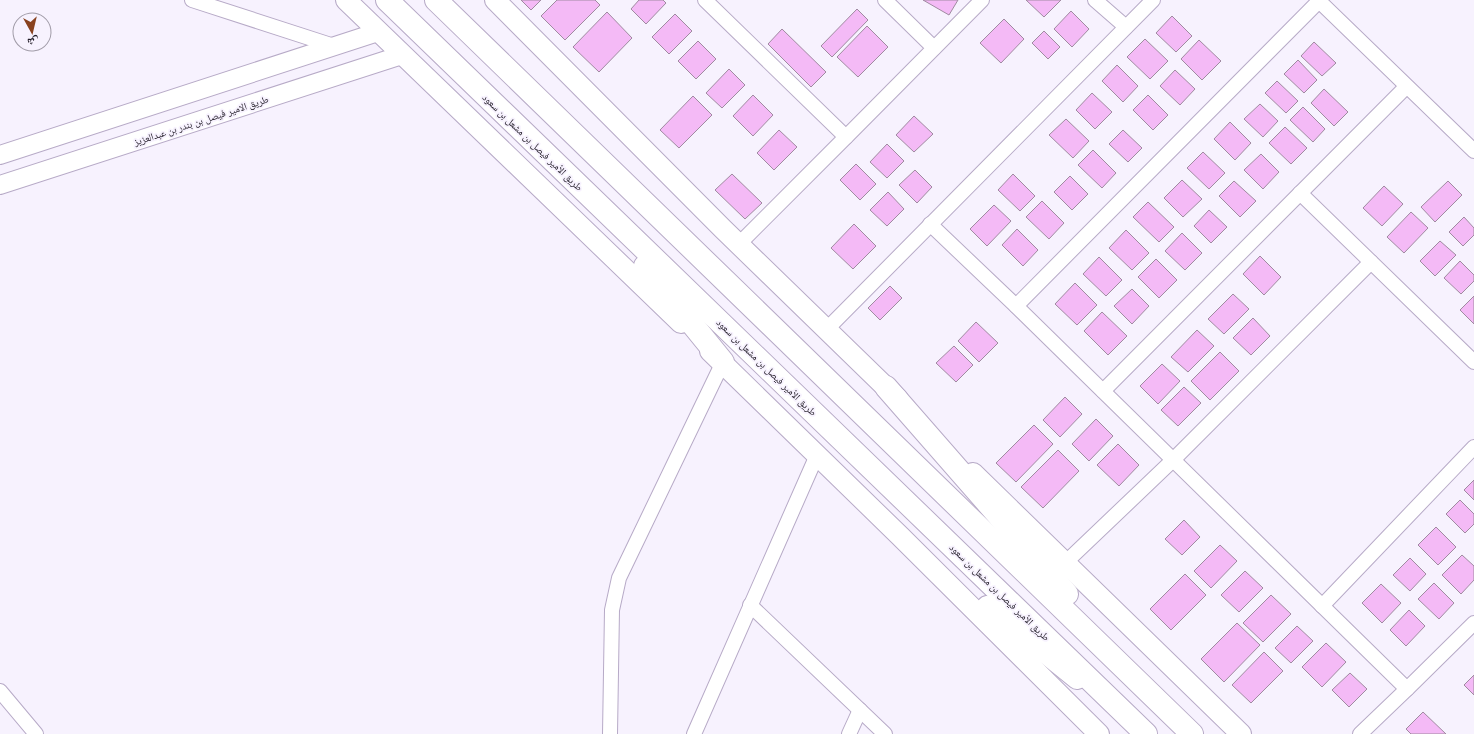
<svg xmlns="http://www.w3.org/2000/svg" width="1474" height="734" font-family="Roboto,'Noto Naskh Arabic',sans-serif">
  <rect width="100%" height="100%" fill="#f7f2fe"/>
  <g fill="#f4baf6" stroke="#a08aa1">
    <polygon points="521,0 541,0 531,10"/>
    <polygon points="557,0 595,0 600,5 565,40 541,16"/>
    <polygon points="639,0 663,0 666,3 646,24 631,9"/>
    <polygon points="923,0 958,0 949,15"/>
    <polygon points="1026,0 1061,0 1044,17"/>
    <polygon points="857,9 868,20 832,57 821,46"/>
    <polygon points="1071,11 1089,29 1072,47 1054,29"/>
    <polygon points="607,12 632,38 599,72 573,47"/>
    <polygon points="675,14 692,31 669,54 652,37"/>
    <polygon points="1172,16 1192,36 1176,52 1156,33"/>
    <polygon points="1004,19 1024,39 1001,63 980,43"/>
    <polygon points="867,26 888,47 858,77 837,57"/>
    <polygon points="782,29 826,72 811,87 768,44"/>
    <polygon points="1044,31 1060,47 1048,59 1032,43"/>
    <polygon points="1145,39 1168,61 1150,79 1127,57"/>
    <polygon points="1199,40 1221,61 1202,80 1181,59"/>
    <polygon points="698,41 716,59 696,79 678,61"/>
    <polygon points="1314,42 1336,63 1322,76 1301,56"/>
    <polygon points="1298,60 1317,80 1304,93 1284,74"/>
    <polygon points="1117,65 1138,86 1123,102 1102,81"/>
    <polygon points="729,69 745,85 722,108 706,93"/>
    <polygon points="1175,70 1195,89 1180,105 1160,86"/>
    <polygon points="1277,81 1298,101 1286,113 1265,93"/>
    <polygon points="1324,89 1348,112 1334,126 1311,103"/>
    <polygon points="1092,93 1112,112 1095,129 1076,110"/>
    <polygon points="753,95 773,115 753,136 733,116"/>
    <polygon points="1148,95 1168,115 1153,130 1133,110"/>
    <polygon points="693,96 712,115 679,148 660,130"/>
    <polygon points="1260,104 1278,121 1263,137 1244,119"/>
    <polygon points="1303,107 1325,129 1313,142 1290,120"/>
    <polygon points="914,116 933,134 914,152 896,135"/>
    <polygon points="1066,119 1089,141 1073,158 1049,135"/>
    <polygon points="1230,122 1251,143 1235,160 1214,139"/>
    <polygon points="1285,127 1307,148 1291,164 1269,143"/>
    <polygon points="779,130 797,147 774,170 757,153"/>
    <polygon points="1123,130 1142,148 1128,162 1109,144"/>
    <polygon points="887,144 904,161 887,178 870,162"/>
    <polygon points="1093,150 1116,173 1102,188 1078,165"/>
    <polygon points="1203,152 1225,173 1209,189 1187,168"/>
    <polygon points="1261,154 1279,172 1263,189 1244,170"/>
    <polygon points="856,164 876,184 860,200 840,180"/>
    <polygon points="915,170 932,187 917,203 899,185"/>
    <polygon points="732,174 762,203 745,219 715,190"/>
    <polygon points="1013,174 1035,196 1020,211 998,190"/>
    <polygon points="1070,176 1088,194 1072,210 1054,192"/>
    <polygon points="1182,180 1202,199 1183,217 1164,198"/>
    <polygon points="1234,181 1256,201 1240,217 1219,196"/>
    <polygon points="1448,181 1462,195 1435,222 1421,207"/>
    <polygon points="1384,186 1403,204 1382,226 1363,208"/>
    <polygon points="888,192 904,209 887,226 870,210"/>
    <polygon points="1042,201 1064,223 1049,239 1026,217"/>
    <polygon points="1148,202 1174,227 1159,242 1133,217"/>
    <polygon points="994,205 1011,221 987,246 970,229"/>
    <polygon points="1209,210 1227,227 1211,243 1194,226"/>
    <polygon points="1411,212 1428,228 1404,253 1387,237"/>
    <polygon points="1464,217 1474,228 1474,235 1463,246 1449,232"/>
    <polygon points="854,224 876,246 853,269 831,248"/>
    <polygon points="1017,229 1038,250 1023,266 1002,245"/>
    <polygon points="1126,230 1149,253 1132,270 1109,248"/>
    <polygon points="1182,233 1202,253 1185,270 1165,251"/>
    <polygon points="1440,241 1456,255 1435,276 1420,261"/>
    <polygon points="1260,256 1281,277 1264,295 1243,274"/>
    <polygon points="1099,257 1122,280 1106,296 1083,274"/>
    <polygon points="1156,259 1177,280 1159,298 1138,277"/>
    <polygon points="1460,261 1474,275 1474,281 1461,294 1444,278"/>
    <polygon points="1075,283 1097,305 1077,325 1055,304"/>
    <polygon points="890,286 902,298 880,320 868,308"/>
    <polygon points="1132,289 1149,306 1132,324 1114,306"/>
    <polygon points="1233,294 1249,309 1224,334 1208,319"/>
    <polygon points="1474,296 1474,324 1460,310"/>
    <polygon points="1102,312 1127,336 1108,355 1084,331"/>
    <polygon points="1253,318 1270,336 1251,355 1233,338"/>
    <polygon points="976,322 998,343 979,362 958,341"/>
    <polygon points="1197,330 1214,346 1188,372 1171,357"/>
    <polygon points="954,346 973,365 956,382 936,363"/>
    <polygon points="1220,352 1239,371 1210,400 1191,381"/>
    <polygon points="1162,364 1180,381 1158,404 1140,386"/>
    <polygon points="1184,387 1201,403 1178,426 1161,410"/>
    <polygon points="1065,397 1082,414 1060,437 1043,420"/>
    <polygon points="1096,419 1113,436 1089,461 1072,444"/>
    <polygon points="1034,425 1053,444 1016,482 996,463"/>
    <polygon points="1118,444 1139,465 1119,486 1097,465"/>
    <polygon points="1058,450 1079,471 1043,508 1021,487"/>
    <polygon points="1474,480 1474,500 1464,490"/>
    <polygon points="1460,500 1474,514 1474,524 1465,533 1446,514"/>
    <polygon points="1184,520 1200,537 1182,555 1165,539"/>
    <polygon points="1436,527 1456,547 1438,565 1418,545"/>
    <polygon points="1220,545 1237,561 1211,588 1194,571"/>
    <polygon points="1462,555 1474,566 1474,580 1461,594 1442,575"/>
    <polygon points="1410,558 1426,574 1410,591 1393,575"/>
    <polygon points="1245,571 1263,588 1239,612 1221,595"/>
    <polygon points="1185,574 1206,595 1171,630 1150,609"/>
    <polygon points="1434,583 1454,603 1439,619 1418,599"/>
    <polygon points="1381,584 1401,603 1382,623 1362,603"/>
    <polygon points="1271,595 1291,614 1263,642 1243,623"/>
    <polygon points="1409,610 1425,626 1406,646 1390,630"/>
    <polygon points="1237,623 1260,645 1224,682 1201,659"/>
    <polygon points="1297,626 1313,641 1291,663 1275,648"/>
    <polygon points="1326,643 1346,662 1322,687 1302,667"/>
    <polygon points="1264,652 1283,671 1251,703 1232,685"/>
    <polygon points="1350,673 1367,689 1349,707 1332,690"/>
    <polygon points="1474,675 1474,695 1464,685"/>
    <polygon points="1423,712 1446,734 1411,734 1406,729"/>
  </g>
  <g fill="none" stroke-linecap="round" stroke-linejoin="round">
    <defs>
      <g id="minor">
        <polyline points="192,0 334,46"/>
        <polyline points="705,0 846,137 739,244"/>
        <polyline points="885,0 934,48"/>
        <polyline points="1095,0 1126,27"/>
        <polyline points="1318,0 1474,151"/>
        <polyline points="846,137 982,0"/>
        <polyline points="1300,193 1474,362"/>
        <polyline points="930,224 1016,306 1319,1"/>
        <polyline points="1016,306 1407,689 1360,734"/>
        <polyline points="825,331 1153,0"/>
        <polyline points="1103,391 1406,87"/>
        <polyline points="1065,563 1173,460 1371,262"/>
        <polyline points="750,605 885,734"/>
        <polyline points="1322,606 1474,447"/>
        <polyline points="1407,689 1474,623"/>
        <polyline points="0,691 36,734"/>
        <polyline points="610,734 612,610 619,578 723,362"/>
        <polyline points="694,734 817,455"/>
        <polyline points="849,734 860,710"/>
      </g>
      <g id="tertiary">
        <polyline points="0,155 378,32"/>
        <polyline points="0,185 402,55"/>
      </g>
      <g id="secondary">
        <polyline points="346,0 681,323"/>
        <polyline points="495,0 723,229 898,399"/>
        <polyline points="710,351 900,536 1099,734"/>
        <polyline points="973,473 1241,734"/>
        <polyline points="987,606 1077,679"/>
      </g>
      <g id="primary">
        <polyline points="387,0 1146,734"/>
        <polyline points="436,0 1192,734"/>
        <polyline points="645,266 723,362"/>
        <polyline points="886,387 1067,594"/>
      </g>
    </defs>
    <use href="#minor" stroke="#b7aac7" stroke-width="16"/>
    <use href="#tertiary" stroke="#b7aac7" stroke-width="20"/>
    <use href="#secondary" stroke="#b7aac7" stroke-width="22"/>
    <use href="#primary" stroke="#b7aac7" stroke-width="24"/>
    <use href="#minor" stroke="#fff" stroke-width="14"/>
    <use href="#tertiary" stroke="#fff" stroke-width="18"/>
    <use href="#secondary" stroke="#fff" stroke-width="20"/>
    <use href="#primary" stroke="#fff" stroke-width="22"/>
  </g>
  <g text-anchor="middle" stroke-width="3.5" stroke-linejoin="round" paint-order="stroke">
    <g font-size="10" fill="#211c27" stroke="#f7f2fe">
      <text transform="translate(201 120) rotate(-18)" y="4">طريق الامير فيصل بن بندر بن عبدالعزيز</text>
      <text transform="translate(533 142) rotate(44)" y="4">طريق الأمير فيصل بن مشعل بن سعود</text>
      <text transform="translate(767 367) rotate(44)" y="4">طريق الأمير فيصل بن مشعل بن سعود</text>
      <text transform="translate(1000 592) rotate(44)" y="4">طريق الأمير فيصل بن مشعل بن سعود</text>
    </g>
  </g>
  <g transform="translate(32 32) rotate(172)"><circle r="19" fill="#f7f2fe" stroke="#a19ca8"/>
  <path d="M0-3L7 15L0 10L-7 15Z" fill="#89421f"/>
  <text y="-6" font-size="11" font-weight="bold" text-anchor="middle" fill="#211c27">ش</text>
  </g>
</svg>
